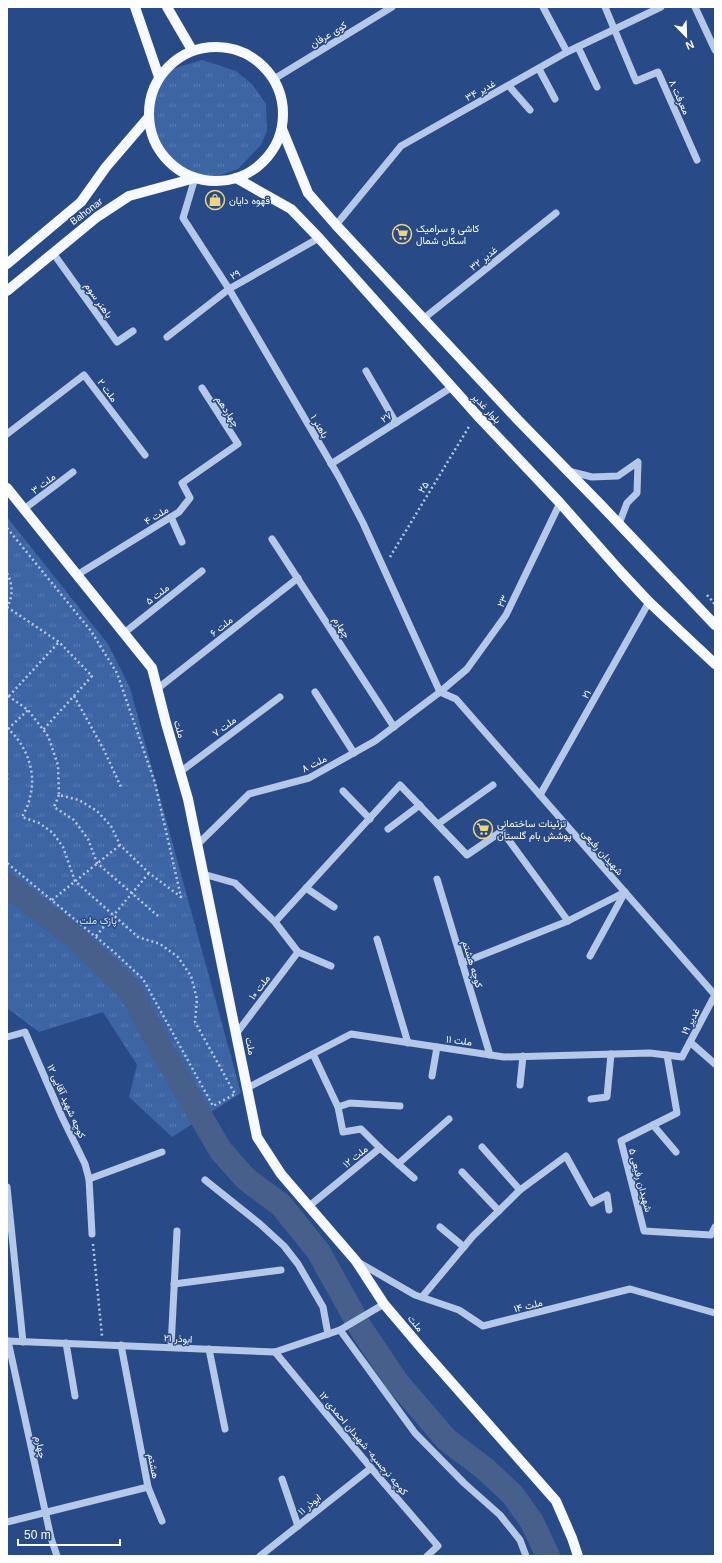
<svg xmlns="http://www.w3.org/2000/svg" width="722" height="1563" font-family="Helvetica,Vazirmatn,sans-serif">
  <defs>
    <pattern id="grass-tufts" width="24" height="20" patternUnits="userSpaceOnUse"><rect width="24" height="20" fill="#3d64a3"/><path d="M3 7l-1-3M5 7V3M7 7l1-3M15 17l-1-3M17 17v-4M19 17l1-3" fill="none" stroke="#5a7bb1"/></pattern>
  </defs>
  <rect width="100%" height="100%" fill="#284b87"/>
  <g fill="url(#grass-tufts)">
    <polygon points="202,60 236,71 252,84 266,104 267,131 261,145 238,169 212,178 191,176 168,161 150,128 153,89 165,71"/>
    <polygon points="7,517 108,644 130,688 241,1093 172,1137 129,1097 137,1065 103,1012 39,1032 7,1008"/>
  </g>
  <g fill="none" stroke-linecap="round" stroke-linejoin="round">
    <polyline stroke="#47608b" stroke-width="24" points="7,885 75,937 130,990 160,1047 221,1151 246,1179 281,1205 318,1251 362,1330 397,1382 447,1440 484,1468 513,1495 532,1522 548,1556"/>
    <g stroke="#b4c8e8" stroke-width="2.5" stroke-dasharray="2 3" stroke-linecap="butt">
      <polyline points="7,528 91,631 117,673 155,783 181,897 149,873 120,845 111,826 97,811 79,800 59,795 58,765 48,736 28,710 7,695"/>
      <polyline points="390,557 470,425"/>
      <path d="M7 573C13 585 13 596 7 608"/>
      <polyline points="707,595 714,603 711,606"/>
      <polyline points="7,607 59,642 92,676 43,730"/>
      <polyline points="9,696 59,642"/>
      <polyline points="74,696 103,748 122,789"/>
      <path d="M7 728C26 744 37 772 30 797 29 804 25 811 22 817L39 823 53 833 63 847 75 881 138 937 160 944 178 957 191 976 197 999 195 1022 235 1094 213 1106 143 979 114 952 7 863"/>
      <polyline points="8,729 28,710"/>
      <polyline points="7,773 7,782"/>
      <polyline points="59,795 54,807 74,820 88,839 97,863 158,916"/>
      <polyline points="52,900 120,845"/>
      <polyline points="96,936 149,873"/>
      <polyline points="93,1244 102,1336"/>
    </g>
    <g stroke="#b4c8e8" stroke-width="7">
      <polyline points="543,7 567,52"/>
      <polyline points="605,7 636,81 658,72 697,160"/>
      <polyline points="695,7 715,50"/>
      <polyline points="578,47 597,87"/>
      <polyline points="539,69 555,99"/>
      <polyline points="274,79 392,7"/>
      <polyline points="509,86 530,110"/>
      <polyline points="195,178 183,218 229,289 339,477 363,523 440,692"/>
      <polyline points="336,225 401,146 567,52 661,7"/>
      <polyline points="53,253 117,342 133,331"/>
      <polyline points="423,319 556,213"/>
      <polyline points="167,337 229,289 319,238"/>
      <polyline points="366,371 396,423"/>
      <polyline points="7,434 84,375 145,455"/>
      <polyline points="331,464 452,387"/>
      <polyline points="568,471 592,477 618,476 638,462 637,493 627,503 619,524"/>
      <polyline points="24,509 73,472"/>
      <polyline points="171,517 182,542"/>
      <polyline points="272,539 394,727"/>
      <polyline points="77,575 179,512 190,498 182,483 238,444 202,388"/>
      <polyline points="124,633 202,571"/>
      <polyline points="157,689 298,578"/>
      <polyline points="315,692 354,753"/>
      <polyline points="440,692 456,699 715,995"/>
      <polyline points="180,772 280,697"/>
      <polyline points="343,791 370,819"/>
      <polyline points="540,795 649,602"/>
      <polyline points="438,824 493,785"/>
      <polyline points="388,829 420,805"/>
      <polyline points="197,845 249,794 309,778 375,741 440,692 467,669 506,615 560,503"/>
      <polyline points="203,874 235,883 275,922 298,952 331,966"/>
      <polyline points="437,879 490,1055"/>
      <polyline points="306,888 334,907"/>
      <polyline points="275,922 400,785 467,855 502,831 568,921"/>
      <polyline points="377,939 408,1043"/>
      <polyline points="590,956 625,892"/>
      <polyline points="462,963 568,921 625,892"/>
      <polyline points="236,1034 298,952"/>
      <polyline points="7,1037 25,1032 62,1117 85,1164 89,1179 92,1234"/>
      <polyline points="690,1042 715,1064"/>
      <polyline points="313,1054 338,1107 343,1132 361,1129 380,1148"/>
      <polyline points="667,1055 677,1113 621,1141 644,1231 711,1235 715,1227"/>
      <polyline points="432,1076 437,1047"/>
      <polyline points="520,1085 523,1056"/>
      <polyline points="247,1088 351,1034 504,1057 650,1053 682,1057 715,995"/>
      <polyline points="591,1099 607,1097 611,1054"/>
      <polyline points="338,1107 350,1103 400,1106"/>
      <polyline points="653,1125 676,1152"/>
      <polyline points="482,1147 520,1190"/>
      <polyline points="398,1164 449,1119"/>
      <polyline points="462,1172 499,1211"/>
      <polyline points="89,1179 162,1152"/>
      <polyline points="205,1180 260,1224 284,1246 298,1264 323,1307 328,1334"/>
      <polyline points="7,1187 23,1342"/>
      <polyline points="308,1207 380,1148 414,1178"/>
      <polyline points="440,1227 464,1247"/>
      <polyline points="358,1262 415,1295 459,1310 483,1326 630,1289 715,1313"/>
      <polyline points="174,1284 281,1270"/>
      <polyline points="422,1297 473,1236 520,1190 566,1156 592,1203 607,1195 609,1210"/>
      <polyline points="340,1330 415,1433 464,1483 500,1515 520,1540 526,1556"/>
      <polyline points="7,1341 275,1352 340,1330 384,1304"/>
      <polyline points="8,1341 51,1538 57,1556"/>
      <polyline points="66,1343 75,1396"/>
      <polyline points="171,1347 177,1231"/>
      <polyline points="209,1349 225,1429"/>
      <polyline points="275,1352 371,1468 438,1546 427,1556"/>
      <polyline points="282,1479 298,1526"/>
      <polyline points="148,1487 162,1521"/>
      <polyline points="7,1522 148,1487 121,1345"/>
      <polyline points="260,1556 371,1468"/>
    </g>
    <g stroke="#f6f9fe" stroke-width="10">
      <polyline points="135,7 159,77"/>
      <polyline points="167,7 192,50"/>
      <circle cx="216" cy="114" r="67"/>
      <polyline points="282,129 308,193 336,225 518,420 602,506 715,625"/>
      <polyline points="236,178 291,209 319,238 476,414 560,503 621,572 649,602 715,664"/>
      <polyline points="7,264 81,202 106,167 148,118"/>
      <polyline points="7,291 97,217 129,196 195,178"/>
      <polyline points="7,488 152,668 166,723 188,799 257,1137 281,1174 356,1261 384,1304 423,1350 556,1501 572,1538 578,1556"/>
    </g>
  </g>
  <defs>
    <symbol id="shop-ring" viewBox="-11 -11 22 22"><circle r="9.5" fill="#284b87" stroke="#f0d67a" stroke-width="1.5"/><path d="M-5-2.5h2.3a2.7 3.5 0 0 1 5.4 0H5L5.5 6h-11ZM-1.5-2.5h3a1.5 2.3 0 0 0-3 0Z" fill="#f0d67a"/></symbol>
    <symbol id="supermarket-ring" viewBox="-11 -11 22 22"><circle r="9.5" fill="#284b87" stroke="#f0d67a" stroke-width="1.5"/><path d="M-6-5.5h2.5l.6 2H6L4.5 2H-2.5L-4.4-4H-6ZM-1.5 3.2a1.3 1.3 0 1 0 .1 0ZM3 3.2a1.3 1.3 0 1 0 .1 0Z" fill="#f0d67a"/></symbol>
  </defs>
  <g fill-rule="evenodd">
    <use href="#shop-ring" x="204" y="189" width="22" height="22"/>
    <use href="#supermarket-ring" x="391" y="223" width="22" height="22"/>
    <use href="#supermarket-ring" x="472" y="818" width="22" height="22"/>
  </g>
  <g text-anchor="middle" stroke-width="3" stroke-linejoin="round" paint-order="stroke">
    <g font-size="10" fill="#fff" stroke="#284b87">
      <text transform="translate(328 34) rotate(-31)" y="4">کوی عرفان</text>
      <text transform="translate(480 90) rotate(-29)" y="4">۳۴ غدیر</text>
      <text transform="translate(680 97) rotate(66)" y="4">معرفت ۸</text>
      <text transform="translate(86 211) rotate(-37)" y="4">Bahonar</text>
      <text transform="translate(483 258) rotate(-39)" y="4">۳۲ غدیر</text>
      <text transform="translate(235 274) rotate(-29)" y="4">۲۹</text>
      <text transform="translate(99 300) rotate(55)" y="4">باهنر سوم</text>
      <text transform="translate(108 390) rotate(53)" y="4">۲ ملت</text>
      <text transform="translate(487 408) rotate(47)" y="4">بلوار غدیر</text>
      <text transform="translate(228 411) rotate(57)" y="4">چهاردهم</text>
      <text transform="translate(386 417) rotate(-32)" y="4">۲۷</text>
      <text transform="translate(320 426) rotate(60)" y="4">باهنر ۱</text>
      <text transform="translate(43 483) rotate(-37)" y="4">۳ ملت</text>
      <text transform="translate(423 487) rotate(-59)" y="4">۲۵</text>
      <text transform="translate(156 515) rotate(-32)" y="4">۴ ملت</text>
      <text transform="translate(157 594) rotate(-38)" y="4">۵ ملت</text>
      <text transform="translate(502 601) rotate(-64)" y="4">۲۳</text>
      <text transform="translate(221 626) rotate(-38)" y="4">۶ ملت</text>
      <text transform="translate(342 627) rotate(57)" y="4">چهارم</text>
      <text transform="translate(586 694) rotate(-61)" y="4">۲۱</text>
      <text transform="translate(224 726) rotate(-37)" y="4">۷ ملت</text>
      <text transform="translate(180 729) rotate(74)" y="4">ملت</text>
      <text transform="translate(314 763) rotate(-26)" y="4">۸ ملت</text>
      <text transform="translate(603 852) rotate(49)" y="4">شهیدان رفیعی</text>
      <text transform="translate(473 964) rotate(73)" y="4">کوچه هشتم</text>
      <text transform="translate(259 987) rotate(-53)" y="4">ملت ۱۰</text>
      <text transform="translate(690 1021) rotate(-62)" y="4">۱۹ غدیر</text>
      <text transform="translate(459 1040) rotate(8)" y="4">۱۱ ملت</text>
      <text transform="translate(251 1046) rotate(78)" y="4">ملت</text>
      <text transform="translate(67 1101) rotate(66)" y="4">کوچه شهید آقایی ۱۲</text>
      <text transform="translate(355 1156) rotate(-39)" y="4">۱۲ ملت</text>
      <text transform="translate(641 1180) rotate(75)" y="4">۵ شهیدان رفیعی</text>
      <text transform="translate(528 1305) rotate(-14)" y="4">۱۴ ملت</text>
      <text transform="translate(416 1323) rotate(51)" y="4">ملت</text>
      <text transform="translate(178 1338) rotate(3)" y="4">۲۱ ابوذر</text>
      <text transform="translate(364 1443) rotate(50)" y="4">کوچه نرجسیه- شهیدان احمدی ۱۲</text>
      <text transform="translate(41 1447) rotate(78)" y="4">چهارم</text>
      <text transform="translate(154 1466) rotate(79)" y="4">هشتم</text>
      <text transform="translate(309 1504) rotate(-39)" y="4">ابوذر ۱۱</text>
    </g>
    <g font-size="10" fill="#fff" stroke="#284b87" text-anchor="start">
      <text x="229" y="204">قهوه دایان</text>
      <text x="416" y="232">کاشی و سرامیک<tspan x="416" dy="12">اسکان شمال</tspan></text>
      <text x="497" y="827">تزئینات ساختمانی<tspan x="497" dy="12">پوشش بام گلستان</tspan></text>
    </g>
    <g font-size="10" fill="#d8e4f7" stroke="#284b87">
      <text x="98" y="924">پارک ملت</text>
    </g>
  </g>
  <rect width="722" height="1563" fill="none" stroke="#ffffff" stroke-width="16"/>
  <g transform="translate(686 36) rotate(157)" stroke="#284b87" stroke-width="3" paint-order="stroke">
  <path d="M0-3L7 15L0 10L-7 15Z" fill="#ffffff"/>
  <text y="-6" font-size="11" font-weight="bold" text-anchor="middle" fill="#ffffff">N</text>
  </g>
  <path d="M18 1539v6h102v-6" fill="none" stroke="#ffffff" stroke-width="2"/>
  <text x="24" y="1539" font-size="12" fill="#ffffff" stroke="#284b87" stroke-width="3" paint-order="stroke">50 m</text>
</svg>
